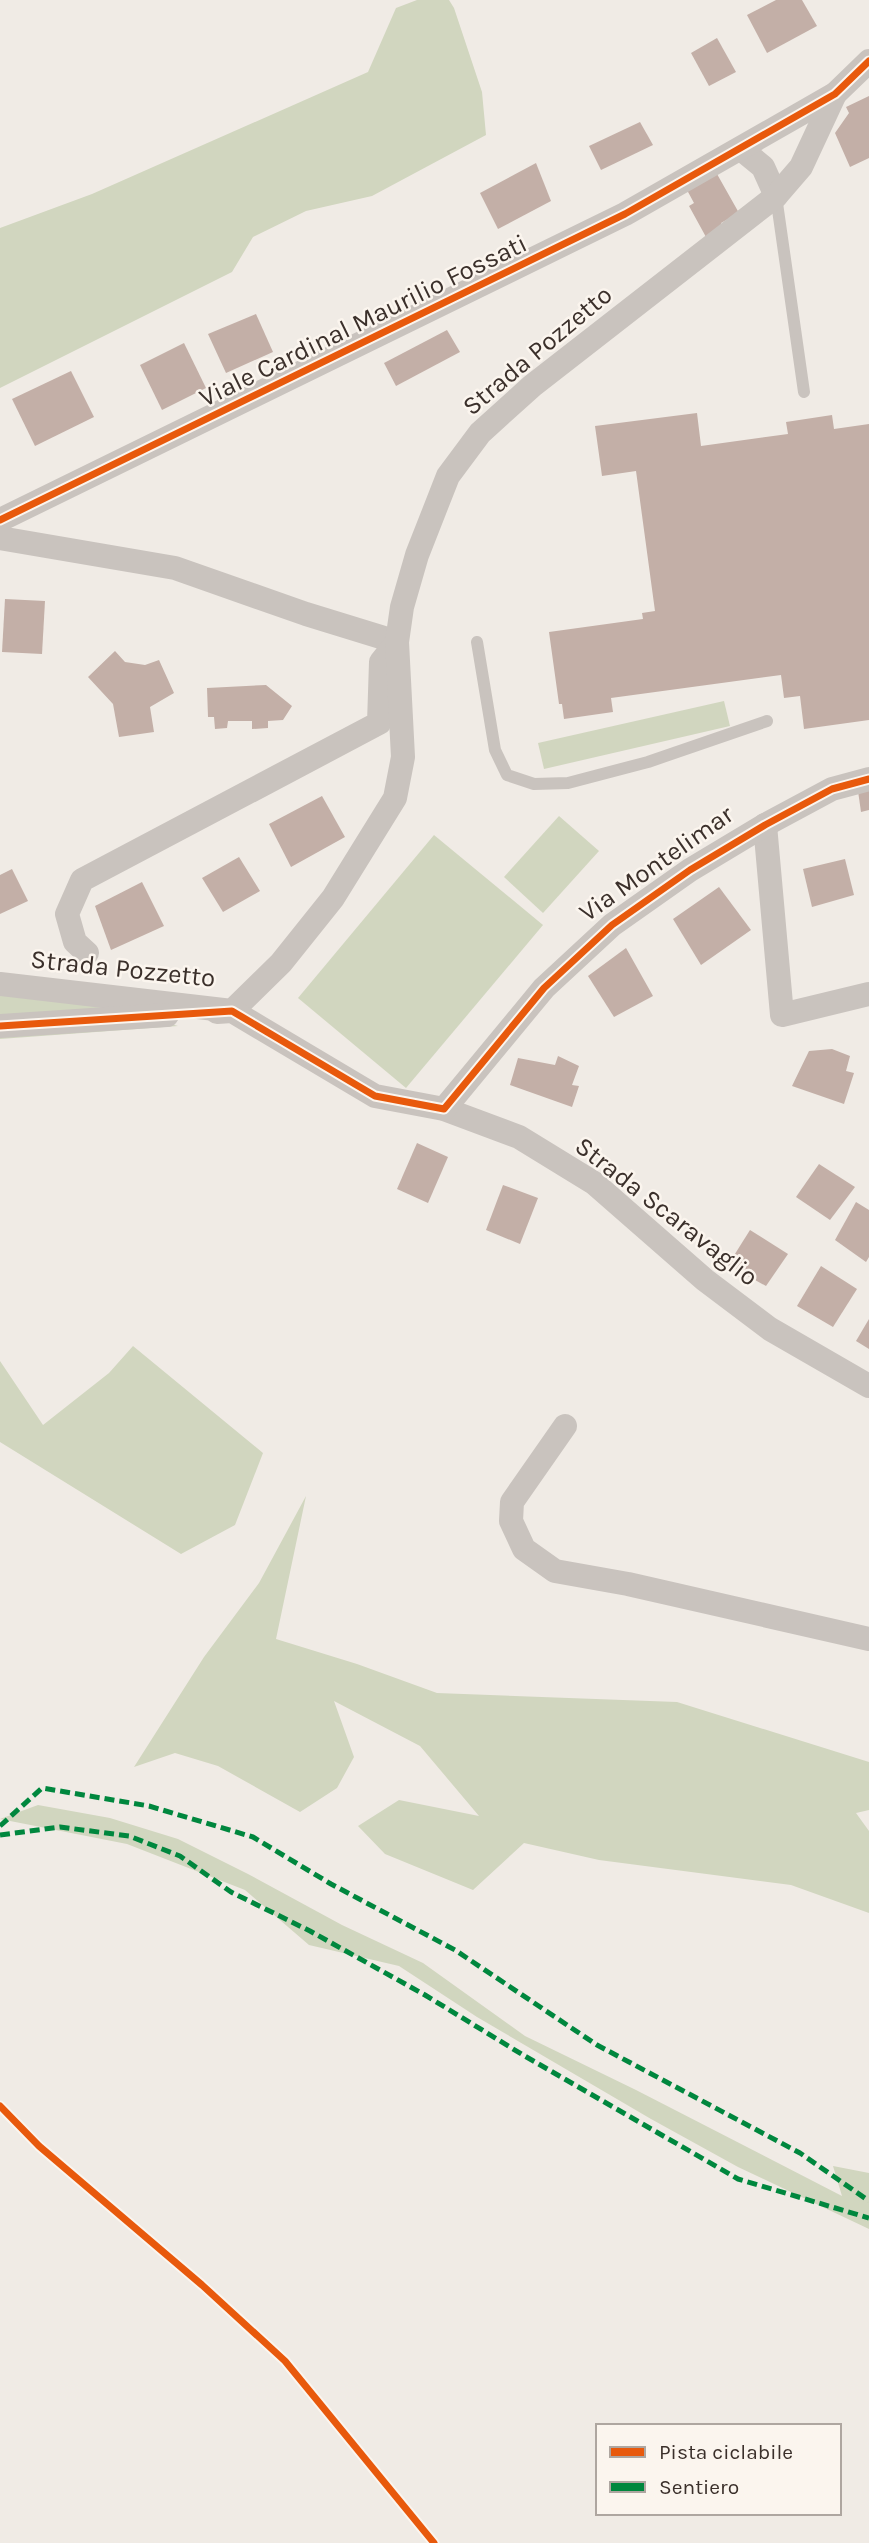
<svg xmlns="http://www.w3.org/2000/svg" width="869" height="2543" font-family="Karla,sans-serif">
  <rect width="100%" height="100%" fill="#f0ebe5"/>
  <g fill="#d1d6bf">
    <polygon points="417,0 449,0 454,8 482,92 486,135 372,196 306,211 253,237 232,272 0,388 0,228 92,194 368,72 396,8"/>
    <polygon points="724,701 730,726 544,769 538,743"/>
    <polygon points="559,816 599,851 543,913 504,877"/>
    <polygon points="434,835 543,925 406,1088 298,998"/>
    <polygon points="0,994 113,1008 178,1026 0,1039"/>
    <polygon points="133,1346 263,1453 235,1525 181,1554 0,1442 0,1361 43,1425 109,1373"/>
    <polygon points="306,1496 276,1639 357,1664 437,1693 677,1702 869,1762 869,1810 856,1813 869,1831 869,1913 791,1885 599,1860 524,1843 473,1890 385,1854 358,1826 399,1800 479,1816 420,1746 334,1701 354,1757 337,1788 300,1812 218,1766 175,1753 134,1767 204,1657 259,1583"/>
    <polygon points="38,1805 110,1818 178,1839 248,1874 342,1925 423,1963 525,2036 636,2090 842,2196 833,2166 869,2173 869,2229 738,2167 651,2119 477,2017 399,1966 309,1945 245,1890 127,1844 0,1819"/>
  </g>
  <g fill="#c3afa7">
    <polygon points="776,0 802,0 817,26 767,53 747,15"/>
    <polygon points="717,38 736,72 709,86 691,53"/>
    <polygon points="869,96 869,158 850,167 835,133 849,113 846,107"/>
    <polygon points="640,122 653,145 601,170 589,146"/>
    <polygon points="536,163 551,201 498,229 480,193"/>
    <polygon points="717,174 739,213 721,223 721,229 706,237 689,206 694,203 687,190"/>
    <polygon points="256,314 273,352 226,373 208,334"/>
    <polygon points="447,330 460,352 396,386 384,363"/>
    <polygon points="184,343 206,388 162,410 140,365"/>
    <polygon points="71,371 94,417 35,446 12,399"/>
    <polygon points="697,413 701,446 788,434 786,422 832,415 834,429 869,424 869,720 804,729 800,696 784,698 781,675 611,698 613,712 564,719 562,704 559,704 549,632 643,619 642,613 655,611 636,471 602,476 595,426"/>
    <polygon points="5,599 45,601 42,654 2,652"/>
    <polygon points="115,651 125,662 145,665 159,660 174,693 150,707 154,732 119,737 113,704 88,677"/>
    <polygon points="266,685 292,706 283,720 268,721 268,728 252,729 252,721 228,721 227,728 215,729 214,717 208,717 207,688"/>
    <polygon points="869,788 869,810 861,812 858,791"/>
    <polygon points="322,796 345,837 291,867 269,824"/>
    <polygon points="239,857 260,891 223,912 202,878"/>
    <polygon points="845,859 854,895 812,907 803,869"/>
    <polygon points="12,869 28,901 0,914 0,875"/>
    <polygon points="142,882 164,926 111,950 95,906"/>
    <polygon points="719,887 751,930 701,965 673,919"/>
    <polygon points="626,948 653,996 614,1017 588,976"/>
    <polygon points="832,1049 850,1056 846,1071 854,1073 844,1104 792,1086 809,1051"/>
    <polygon points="558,1056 579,1066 572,1085 579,1086 572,1107 510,1085 518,1058 555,1065"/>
    <polygon points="417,1143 448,1157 428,1203 397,1189"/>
    <polygon points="819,1164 855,1187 830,1220 796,1197"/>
    <polygon points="503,1185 538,1198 520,1244 486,1230"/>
    <polygon points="856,1202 869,1210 869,1257 866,1262 835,1240"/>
    <polygon points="750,1230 788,1254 766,1286 728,1265"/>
    <polygon points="821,1266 857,1289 833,1327 797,1306"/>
    <polygon points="869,1319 869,1349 856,1341"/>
  </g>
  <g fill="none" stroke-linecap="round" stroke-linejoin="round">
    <g stroke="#c9c3be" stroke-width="12">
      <polyline points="776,196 804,392"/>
      <polyline points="477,642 495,750 507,775 534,784 568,783 648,762 767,721"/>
    </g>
    <g stroke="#c9c3be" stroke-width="24">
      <polyline points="741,149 763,167 776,196"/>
      <polyline points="0,520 625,214 835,94 869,61"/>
      <polyline points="0,538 175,568 306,614 397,642"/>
      <polyline points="765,825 782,1015 869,994"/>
      <polyline points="87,953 75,942 67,914 82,880 379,723 381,662 397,642"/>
      <polyline points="0,984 232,1011 281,963 333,898 395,798 403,757 397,642 402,607 417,555 448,476 480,433 532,386 776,196 801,167 835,94"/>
      <polyline points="217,1012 232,1011 375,1096 444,1109 519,1137 594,1183 705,1280 770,1329 869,1386"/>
      <polyline points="0,1026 167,1015"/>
      <polyline points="444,1109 544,988 612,925 690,870 765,825 832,789 869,779"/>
      <polyline points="565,1426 512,1502 511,1521 524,1549 555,1571 628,1584 869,1639"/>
    </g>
    <g stroke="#00873e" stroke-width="5" stroke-dasharray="10 5" stroke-linecap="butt">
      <polyline points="0,1826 42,1788 149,1806 253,1837 331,1884 455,1950 597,2045 800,2153 869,2201"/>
      <polyline points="0,1835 60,1827 129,1836 180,1856 231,1892 310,1931 425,1995 523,2055 738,2179 869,2218"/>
    </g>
    <defs>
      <g id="cycleway">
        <polyline points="0,520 625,214 835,94 869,61"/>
        <polyline points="0,1026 232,1011 375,1096 444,1109 544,988 612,925 690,870 765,825 832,789 869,779"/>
        <polyline points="0,2106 39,2146 202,2285 285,2361 434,2543"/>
      </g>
    </defs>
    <use href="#cycleway" stroke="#fbf5ee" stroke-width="11"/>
    <use href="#cycleway" stroke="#e8590c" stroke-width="7"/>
  </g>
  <g text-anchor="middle" stroke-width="5" stroke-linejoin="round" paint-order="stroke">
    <g font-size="26" fill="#3b302b" stroke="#fbf5ee">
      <text transform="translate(363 320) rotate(-26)" y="9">Viale Cardinal Maurilio Fossati</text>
      <text transform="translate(537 350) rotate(-40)" y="9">Strada Pozzetto</text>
      <text transform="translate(656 863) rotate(-35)" y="9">Via Montelimar</text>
      <text transform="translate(123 968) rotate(6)" y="9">Strada Pozzetto</text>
      <text transform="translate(667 1211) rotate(38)" y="9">Strada Scaravaglio</text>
    </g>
  </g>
  <rect x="596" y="2424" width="245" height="91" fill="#fbf5ee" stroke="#aea6a0" stroke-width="2"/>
  <rect x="610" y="2447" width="35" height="10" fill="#e8590c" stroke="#aea6a0" stroke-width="2"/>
  <text x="659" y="2459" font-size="21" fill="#3b302b">Pista ciclabile</text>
  <rect x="610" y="2482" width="35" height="10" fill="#00873e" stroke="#aea6a0" stroke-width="2"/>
  <text x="659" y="2494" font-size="21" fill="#3b302b">Sentiero</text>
</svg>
